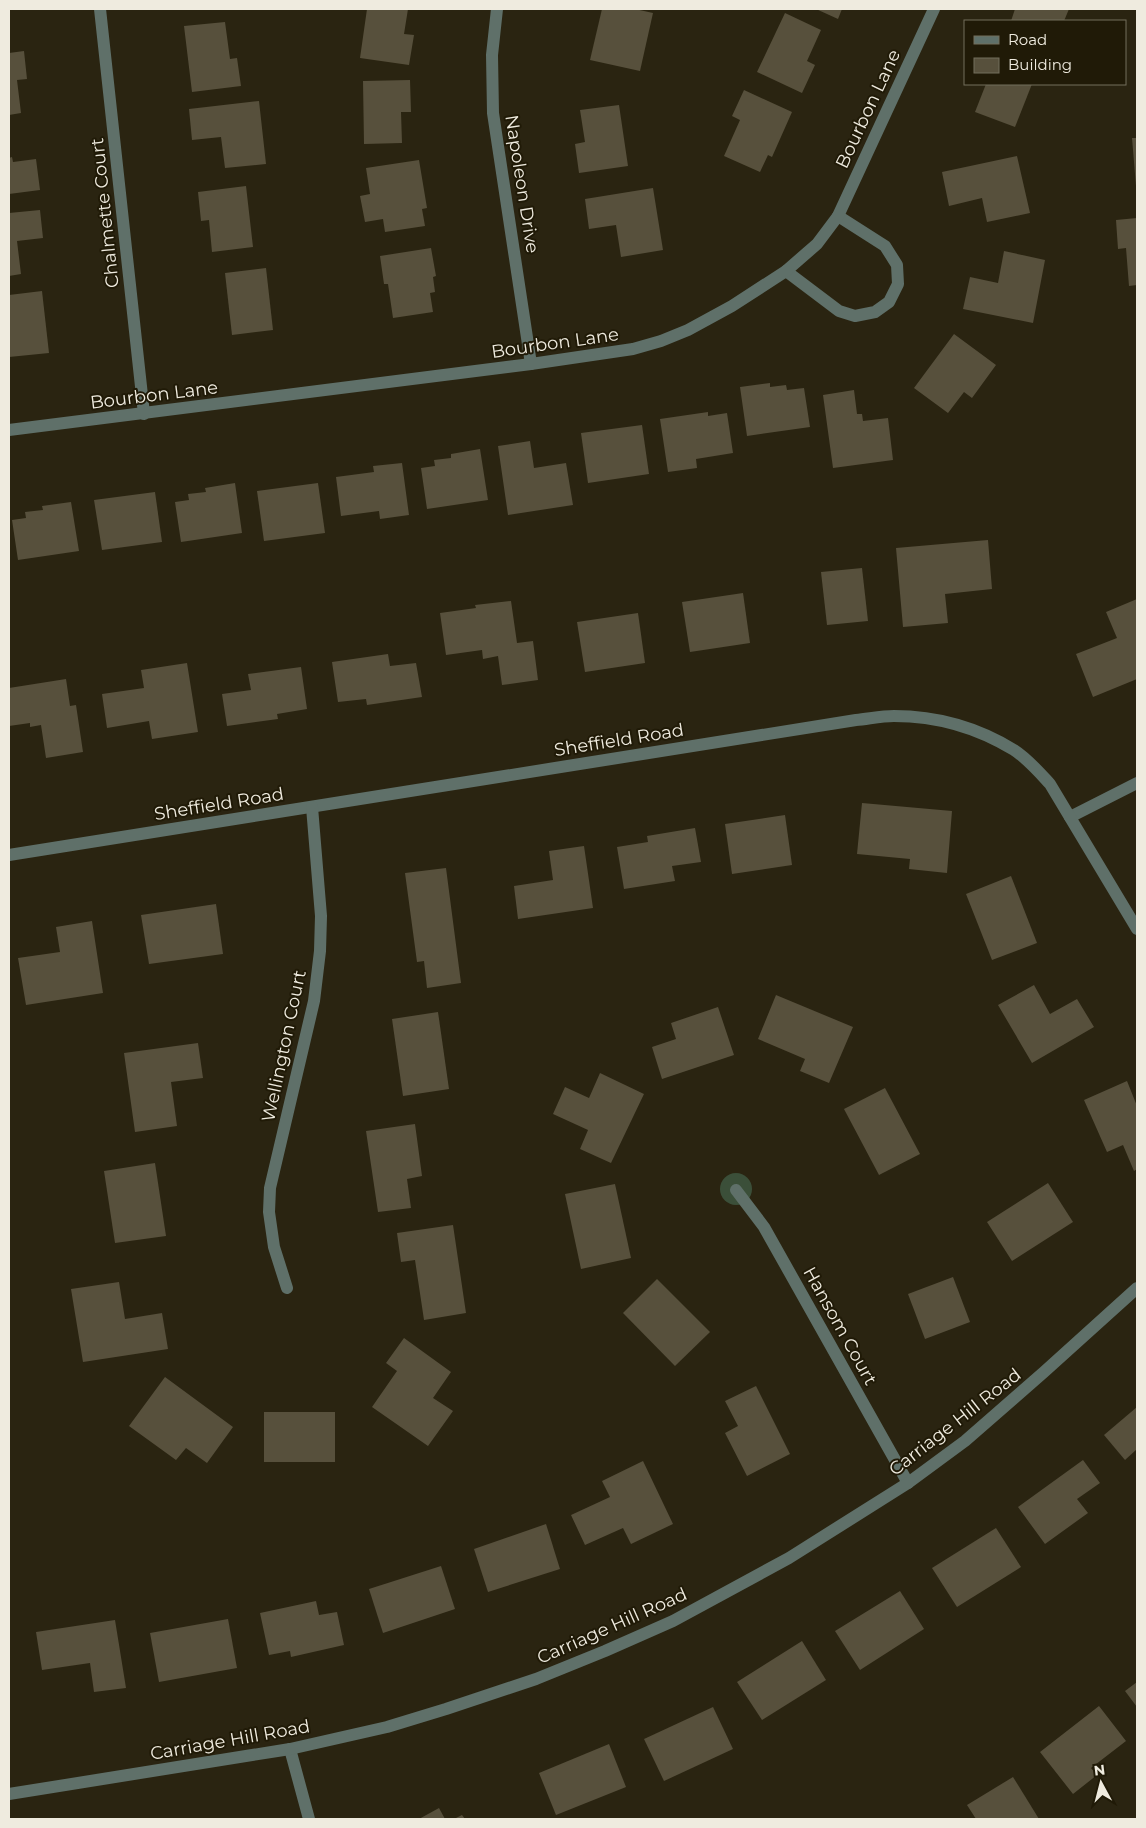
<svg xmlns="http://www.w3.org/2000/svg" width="1146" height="1828" font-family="Montserrat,sans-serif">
  <rect width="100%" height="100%" fill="#2a2411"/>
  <circle fill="#3b4f39" cx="736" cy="1189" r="16"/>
  <g fill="#57503c">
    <polygon points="367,9 408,9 404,34 414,35 409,65 360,58"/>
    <polygon points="602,9 635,9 653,13 640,71 590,60"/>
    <polygon points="816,9 842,9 838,19"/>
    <polygon points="1015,9 1069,9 1064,21 1011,21"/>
    <polygon points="785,13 821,30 807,61 815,65 802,93 757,72"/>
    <polygon points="225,22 230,59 237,58 241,86 192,92 184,26"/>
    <polygon points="24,51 27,79 17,80 21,113 9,115 9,53"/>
    <polygon points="410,80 411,112 401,112 402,143 364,144 363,81"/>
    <polygon points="986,84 1032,84 1015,127 975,112"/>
    <polygon points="744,90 792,112 772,157 768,155 760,172 724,156 740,120 732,116"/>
    <polygon points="259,101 266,164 225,168 221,137 192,140 189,109"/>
    <polygon points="619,105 628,166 579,173 575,144 585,142 580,110"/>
    <polygon points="1132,138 1137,138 1137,186 1136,186"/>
    <polygon points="1017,156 1030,213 987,222 982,198 949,206 942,172"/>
    <polygon points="12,157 13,162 36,159 40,190 9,194 9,158"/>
    <polygon points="419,160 427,208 422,209 425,226 385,232 383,219 365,222 360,196 370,194 366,168"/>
    <polygon points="246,186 253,247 212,252 209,220 201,221 198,192"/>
    <polygon points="653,188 663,250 621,257 616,225 589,229 585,199"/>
    <polygon points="40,210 43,238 17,241 21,274 9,276 9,213"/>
    <polygon points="1137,218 1137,285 1129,286 1126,248 1118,249 1116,220"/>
    <polygon points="431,248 436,276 433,277 435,292 430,293 433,312 393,318 388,284 384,284 380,256"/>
    <polygon points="1004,251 1045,260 1033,323 963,309 970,277 998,283"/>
    <polygon points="266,268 273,330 232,335 225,273"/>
    <polygon points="42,291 49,353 9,357 9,295"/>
    <polygon points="954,334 996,365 972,398 964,392 948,413 914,388"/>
    <polygon points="770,383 770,387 786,385 787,390 804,388 810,427 747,436 740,387"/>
    <polygon points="854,390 857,414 862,414 863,421 888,418 893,460 833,468 823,395"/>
    <polygon points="708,412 708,416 727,413 733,453 696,459 697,468 668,472 660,419"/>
    <polygon points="642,425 649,474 588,483 581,433"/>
    <polygon points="530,441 534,468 566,463 573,505 508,515 498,446"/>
    <polygon points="480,449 488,500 427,509 421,468 435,466 434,460 451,458 451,454"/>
    <polygon points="402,463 409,515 380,519 379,511 341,516 336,477 374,472 373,466"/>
    <polygon points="235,483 242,533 181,542 175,502 189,500 188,494 206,492 205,488"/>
    <polygon points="318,483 325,533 264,541 257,491"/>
    <polygon points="155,492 162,542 102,550 94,500"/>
    <polygon points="71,502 79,551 18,560 12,520 26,518 25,512 43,510 42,506"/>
    <polygon points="988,540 992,589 945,594 948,623 903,627 896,548"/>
    <polygon points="862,568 868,621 827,625 821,572"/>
    <polygon points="743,593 750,643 690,652 682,602"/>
    <polygon points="1137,599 1137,679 1093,697 1076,654 1117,638 1106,612"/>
    <polygon points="511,601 517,643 533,641 538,680 502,685 498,656 483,659 482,650 446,655 440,613 476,608 475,605"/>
    <polygon points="638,613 645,663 585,672 577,622"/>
    <polygon points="388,654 390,666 416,663 422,697 367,705 366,699 338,702 332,662"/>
    <polygon points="187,663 198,732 152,739 149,721 107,728 102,694 144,688 141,670"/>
    <polygon points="301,667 307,709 277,714 278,719 227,726 222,694 251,690 248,674"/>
    <polygon points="66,679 70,706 76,705 83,752 46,758 41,725 30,727 30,723 9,726 9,688"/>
    <polygon points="862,803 952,811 947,873 909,869 910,859 857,854"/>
    <polygon points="785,815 792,865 732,874 725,824"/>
    <polygon points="695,828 701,862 672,866 675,881 624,889 617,847 648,842 647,836"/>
    <polygon points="584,846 593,908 518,919 514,886 553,880 549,851"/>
    <polygon points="446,868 461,983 427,988 424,961 417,962 405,873"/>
    <polygon points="1011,876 1037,943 992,960 966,894"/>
    <polygon points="216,904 223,954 149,964 141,915"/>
    <polygon points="92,921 103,993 26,1005 18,958 60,952 56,927"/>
    <polygon points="1034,985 1050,1014 1077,999 1094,1027 1032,1063 998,1005"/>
    <polygon points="776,995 853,1027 829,1083 800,1071 805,1059 758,1039"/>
    <polygon points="718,1007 734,1055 662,1079 652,1047 676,1039 671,1023"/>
    <polygon points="438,1012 449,1089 403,1096 392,1019"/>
    <polygon points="198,1043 203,1078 171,1082 177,1126 135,1132 124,1053"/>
    <polygon points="600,1073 644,1094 611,1163 580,1149 588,1130 553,1114 565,1087 589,1098"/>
    <polygon points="1127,1081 1137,1106 1137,1169 1134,1171 1123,1145 1107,1152 1084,1100"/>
    <polygon points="885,1088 920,1154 879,1175 844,1109"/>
    <polygon points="415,1124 422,1176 407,1179 411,1208 378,1212 366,1131"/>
    <polygon points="155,1163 166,1236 115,1243 104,1171"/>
    <polygon points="1048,1183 1073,1222 1012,1261 987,1222"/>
    <polygon points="615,1184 631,1258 581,1269 565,1194"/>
    <polygon points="453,1225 466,1313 424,1320 415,1260 401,1262 397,1233"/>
    <polygon points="953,1277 970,1322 925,1339 908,1294"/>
    <polygon points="657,1279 710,1332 675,1366 623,1313"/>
    <polygon points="119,1282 125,1319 162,1313 168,1349 83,1362 71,1289"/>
    <polygon points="404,1338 451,1372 433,1398 453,1411 428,1446 372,1407 397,1371 386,1363"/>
    <polygon points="165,1377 233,1427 207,1463 186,1448 176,1460 129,1426"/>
    <polygon points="756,1386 790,1454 747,1476 725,1433 738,1426 725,1401"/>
    <polygon points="1137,1407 1137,1449 1125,1460 1104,1435"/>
    <rect x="264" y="1412" width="71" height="50"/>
    <polygon points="1083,1460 1100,1483 1077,1499 1088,1513 1045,1544 1018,1507"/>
    <polygon points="643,1461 673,1524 631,1544 623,1528 585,1545 571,1515 610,1497 602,1481"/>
    <polygon points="546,1524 560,1569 488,1592 474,1549"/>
    <polygon points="996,1528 1021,1567 957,1607 932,1568"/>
    <polygon points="441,1566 455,1609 383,1633 369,1589"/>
    <polygon points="900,1591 924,1629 860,1670 835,1631"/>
    <polygon points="316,1601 319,1615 337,1612 344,1645 291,1657 290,1651 269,1655 260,1613"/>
    <polygon points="228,1619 237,1668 159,1682 150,1633"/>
    <polygon points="115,1620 126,1688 94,1692 90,1663 42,1670 36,1632"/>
    <polygon points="802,1641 826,1680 762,1720 737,1682"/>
    <polygon points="1137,1682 1137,1707 1125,1691"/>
    <polygon points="1099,1706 1126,1741 1091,1768 1097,1775 1073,1794 1040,1752"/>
    <polygon points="713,1707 733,1749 664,1781 644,1739"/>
    <polygon points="609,1744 626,1787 556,1815 539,1773"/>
    <polygon points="1013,1777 1039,1819 976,1819 967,1805"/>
    <polygon points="439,1808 445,1819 419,1819"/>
    <polygon points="462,1815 465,1819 454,1819"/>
  </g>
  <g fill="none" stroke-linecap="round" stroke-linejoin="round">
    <g stroke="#5f7069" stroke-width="12">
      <polyline points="100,9 144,414"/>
      <polyline points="497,9 492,55 493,113 531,364"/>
      <polyline points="786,271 839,311 855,316 875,312 889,302 898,284 897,265 885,246 838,216"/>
      <polyline points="9,430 531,364 633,349 661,341 688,330 732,306 786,271 817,244 838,216 934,9"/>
      <polyline points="1070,817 1137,783"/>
      <path d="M9 855 856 720C868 719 881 716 894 716 937 716 978 728 1014 750 1028 759 1039 772 1050 784L1137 929"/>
      <polyline points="736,1190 764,1227 908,1483"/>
      <polyline points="287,1288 274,1247 269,1212 270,1188 314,1001 320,951 321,916 312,807"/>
      <polyline points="290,1749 309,1819"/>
      <polyline points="9,1794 290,1749 387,1727 446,1709 536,1679 605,1651 673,1621 789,1558 908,1483 965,1441 1044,1372 1137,1288"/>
    </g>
  </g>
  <g text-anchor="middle" stroke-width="4" stroke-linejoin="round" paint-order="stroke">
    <g font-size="18" fill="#efebdf" stroke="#201a07">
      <text transform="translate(868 109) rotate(-65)" y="6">Bourbon Lane</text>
      <text transform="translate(522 184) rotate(81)" y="6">Napoleon Drive</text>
      <text transform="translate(105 213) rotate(-96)" y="6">Chalmette Court</text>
      <text transform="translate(555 343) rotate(-8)" y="6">Bourbon Lane</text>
      <text transform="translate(154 395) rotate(-7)" y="6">Bourbon Lane</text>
      <text transform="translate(619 740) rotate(-9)" y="6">Sheffield Road</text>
      <text transform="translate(219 804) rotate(-9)" y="6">Sheffield Road</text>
      <text transform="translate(284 1046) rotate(-78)" y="6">Wellington Court</text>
      <text transform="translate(840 1326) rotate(61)" y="6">Hansom Court</text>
      <text transform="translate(955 1422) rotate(-38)" y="6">Carriage Hill Road</text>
      <text transform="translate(612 1626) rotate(-24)" y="6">Carriage Hill Road</text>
      <text transform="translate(230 1740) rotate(-10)" y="6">Carriage Hill Road</text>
    </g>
  </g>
  <rect width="1146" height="1828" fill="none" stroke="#efebdf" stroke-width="20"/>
  <rect x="964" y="20" width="162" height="65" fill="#201a07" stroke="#736e5d"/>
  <rect x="974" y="36" width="25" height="8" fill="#5f7069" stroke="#736e5d"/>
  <text x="1008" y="45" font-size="15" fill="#efebdf">Road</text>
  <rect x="974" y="58" width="25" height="15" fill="#57503c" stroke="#736e5d"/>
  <text x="1008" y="70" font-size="15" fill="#efebdf">Building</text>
  <g transform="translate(1101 1783) rotate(353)" stroke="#201a07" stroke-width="4" paint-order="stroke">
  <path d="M0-4L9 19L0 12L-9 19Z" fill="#efebdf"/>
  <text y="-8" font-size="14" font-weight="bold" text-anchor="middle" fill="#efebdf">N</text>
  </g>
</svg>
